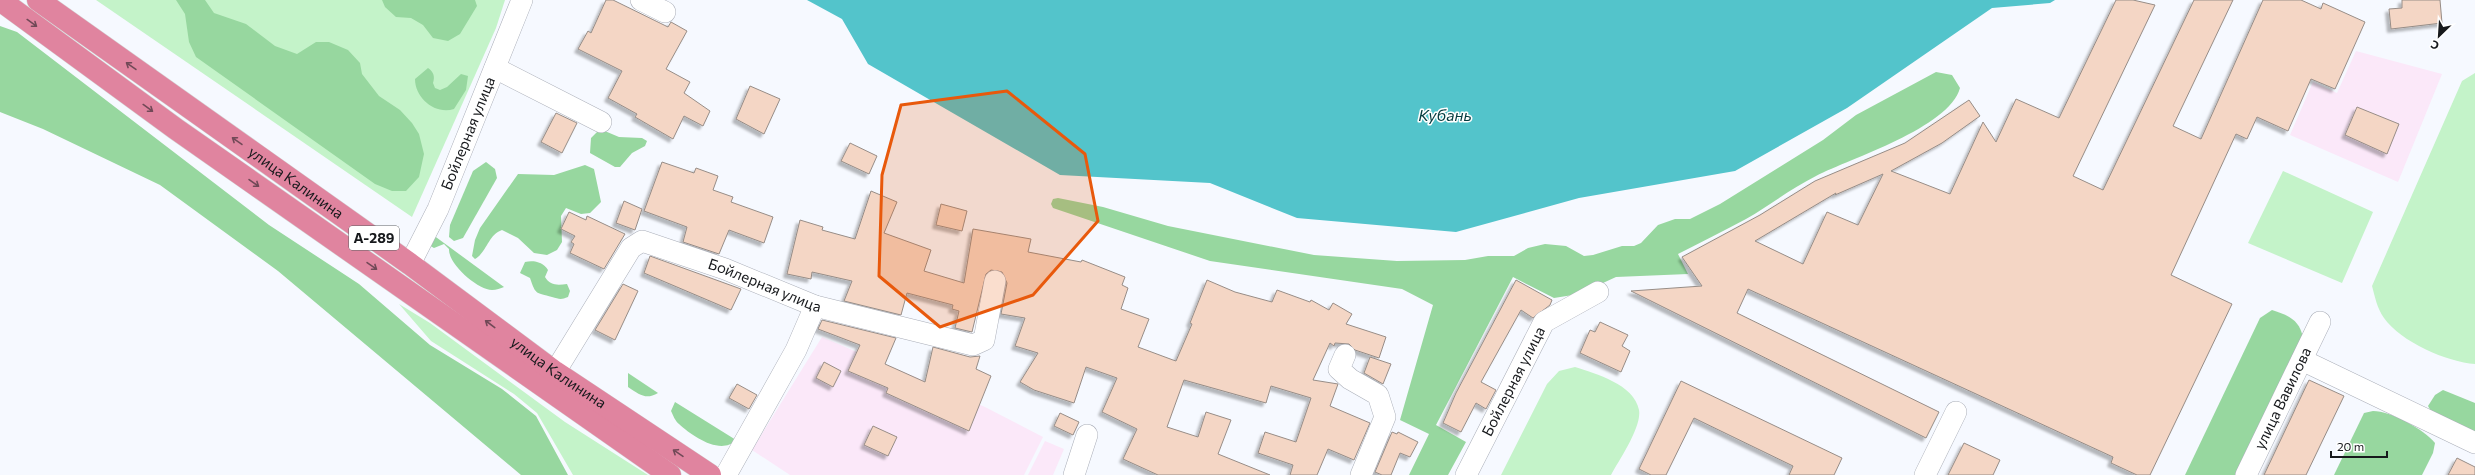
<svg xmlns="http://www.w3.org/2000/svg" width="2475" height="475" font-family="Commissioner,sans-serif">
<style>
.industrial{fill:#fbe8f9}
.green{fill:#c4f3c9}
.forest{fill:#97d79f}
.water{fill:#53c4cb}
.building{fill:#f4d6c5;stroke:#978d87;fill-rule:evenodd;filter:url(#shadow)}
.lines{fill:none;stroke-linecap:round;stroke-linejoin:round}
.minor-casing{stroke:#abafb9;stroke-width:22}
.trunk-casing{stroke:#d5d6d6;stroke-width:23}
.minor{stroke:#fff;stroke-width:21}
.trunk{stroke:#e0849f;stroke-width:22}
.oneway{stroke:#714957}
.marked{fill:#e8590c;fill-opacity:0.2;stroke:#e8590c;stroke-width:3;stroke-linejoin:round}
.labels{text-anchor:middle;stroke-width:3;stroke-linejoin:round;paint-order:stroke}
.shield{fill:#fff;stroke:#5d5e60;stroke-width:1}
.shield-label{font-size:14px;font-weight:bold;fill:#17191c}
.street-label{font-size:15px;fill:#17191c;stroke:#fff}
.water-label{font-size:16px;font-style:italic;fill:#043b3f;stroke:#fff}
</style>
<defs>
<filter id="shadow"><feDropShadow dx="-3.5" dy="3.5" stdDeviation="1" flood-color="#0004"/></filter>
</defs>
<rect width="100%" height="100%" fill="#f6f9ff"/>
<!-- industrial -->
<g class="industrial">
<path d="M2356,51L2442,74L2398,182L2290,135L2313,82L2337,93Z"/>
<path d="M822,337L985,407L1043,437L1024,475H790L752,450Z"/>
<path d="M1045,441L1064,449L1053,475H1028Z"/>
</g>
<!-- green -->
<g class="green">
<path d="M96,0H505L496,28L412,217Z"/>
<path d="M2475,73V364C2447,362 2401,342 2384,318C2377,308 2375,297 2372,286L2462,81Z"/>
<path d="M2283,171L2373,212L2342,283L2248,243Z"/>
<path d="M399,304L430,323L565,422L648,475H573L537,413L514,394L431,341Z"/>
<path d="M1575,367C1596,374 1634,384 1639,410C1642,427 1619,460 1611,475H1501L1547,384L1559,371Z"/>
</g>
<!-- forest -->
<g class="forest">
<path d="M176,0H205L214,13L246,24L275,46L297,54L316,42H329L348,50L360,63L362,74L379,96L400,110L412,123L419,134L424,154L419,177L406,191H392L375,184L196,57L189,42L185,14Z"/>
<path d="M382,0H475L477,6L460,34L448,41L433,38L423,25L411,18L396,17L385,7Z"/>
<path d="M0,26L17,32L269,225L359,284L430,345L502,389L536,416L568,475H521L278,271L160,185L43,129L0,112Z"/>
<path d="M428,68C434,72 435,77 433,83L435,88L440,90L447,87L461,74L468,76L466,90L454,109C435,115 415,98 415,79Z"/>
<path d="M1936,72L1952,75L1960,88C1949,128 1851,158 1816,176C1792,188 1770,205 1746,219C1724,231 1701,242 1678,254L1688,274L1616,277L1579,294L1554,298L1513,277L1436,425L1466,442L1448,475H1409L1429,434L1400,420L1433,305L1402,289L1210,261L1053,208L1051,204L1053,199L1058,198L1103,207L1168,226L1314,255L1397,261L1465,260L1488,256H1514L1528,248L1545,244L1566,246L1584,256L1593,255L1622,246H1634L1641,243L1658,225L1675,219H1690L1720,204L1823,140L1856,115Z"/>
<path d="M600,129L619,137L642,138L647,141L645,146L632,153L620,167H615L590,153L591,138Z"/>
<path d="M486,162L495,169L497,178L463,238L454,241L449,237L450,225L473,171Z"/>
<path d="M585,165L594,169L601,202L590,213L581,214L566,208L561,216L562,242L557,250L547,255L534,253L518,238L502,230C488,235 487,252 475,259L472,256L475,240L480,228L518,174L554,175Z"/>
<path d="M429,232L504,287C501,288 496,290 492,290C478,290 448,264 449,249L444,244L434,248L425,243Z"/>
<path d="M525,262C534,260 543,262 548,270L545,277C550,286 558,285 567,284L570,291L568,297C561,300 559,299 552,297C536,292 536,296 530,278L520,273Z"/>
<path d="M2272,310C2288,315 2300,320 2303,338L2238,475H2185L2260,318Z"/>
<path d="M628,373L658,393C646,400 640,395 628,387Z"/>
<path d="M2443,390L2475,403V435L2433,415L2428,406L2435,395Z"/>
<path d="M675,402L736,440C721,456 692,436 679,424C675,421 673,415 671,411Z"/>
<path d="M2373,411C2391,411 2423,429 2435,443L2433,453L2422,475H2334L2364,413Z"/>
</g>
<!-- water -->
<path class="water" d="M807,0H2055L2050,3L1992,8L1847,108L1735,171L1579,198L1456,232L1297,218L1210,183L1060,175L868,64L842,19Z"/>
<!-- building -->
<g class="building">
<path d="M606,0H613L668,27L671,22L687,31L666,69L690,82L684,93L710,111L703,126L684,116L673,139L635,117L637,114L608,98L622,71L578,49L588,31L591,33Z"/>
<path d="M2116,0H2133L2155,5L2073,176L2103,190L2194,0H2233L2173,126L2201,139L2263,0H2301L2321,9L2323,3L2365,22L2335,89L2311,79L2288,131L2257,117L2247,139L2236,134L2171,275L2232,304L2150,475H2137L2111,463L2113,457L1748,289L1737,313L1939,412L1926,438L1631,291L1702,286L1682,257L1760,215L1815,181L1905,143L1969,100L1980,116L1942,143L1891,171L1950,194L1983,122L1996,142L2016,99L2059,118ZM1883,174L1858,225L1827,212L1803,264L1755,241L1836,193L1835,195Z"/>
<path d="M2402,0H2440L2442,23L2391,29L2389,9L2402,8Z"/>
<path d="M750,86L780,99L764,134L736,119Z"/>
<path d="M2357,107L2399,124L2387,154L2345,135Z"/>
<path d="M556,113L577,123L562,153L541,142Z"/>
<path d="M850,143L877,156L869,174L841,161Z"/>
<path d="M662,162L694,173L696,168L718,176L713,190L733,197L731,202L773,217L764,243L729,230L719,254L683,242L687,227L644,211Z"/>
<path d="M871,191L897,202L884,233L931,250L924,271L964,283L973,229L1031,239L1028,252L1081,262L1082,260L1125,277L1122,285L1128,288L1121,309L1149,319L1138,347L1173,360L1176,361L1192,324L1190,323L1207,280L1235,292L1272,302L1277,290L1310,302L1311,300L1329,310L1333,303L1352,314L1346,324L1386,337L1379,358L1355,350L1349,344L1335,343L1334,346L1330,343L1313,380L1338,384L1330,406L1370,423L1354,460L1328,449L1317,475H1290L1293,465L1258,453L1265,432L1296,442L1311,398L1271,386L1266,403L1184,380L1167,427L1198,437L1206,412L1231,420L1218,454L1270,475H1158L1123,459L1137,429L1102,412L1117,378L1086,367L1074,403L1034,390L1020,382L1038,353L1015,346L1025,318L1001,314L1007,283L1002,272L991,270L986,274L972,332L955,328L959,311L952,309L953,305L907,293L901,315L844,301L852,281L812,272L811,279L787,274L800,220L823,227L822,230L855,239Z"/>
<path d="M624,201L642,209L635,230L616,223Z"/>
<path d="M941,204L967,211L962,231L936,225Z"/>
<path d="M569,212L586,220L587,216L625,234L604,269L570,253L574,244L571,242L575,236L561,229Z"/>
<path d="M650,256L741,289L731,310L644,273Z"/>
<path d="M1516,280L1552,300L1550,305L1533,318L1521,310L1481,382L1496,390L1486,409L1476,403L1461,432L1443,423L1456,393Z"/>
<path d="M623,284L638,291L615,340L595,330Z"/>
<path d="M822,320L896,338L885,364L925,382L933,347L970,357L980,356L976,369L991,376L969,431L886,393L888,388L848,371L860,345L818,329Z"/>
<path d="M1600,322L1628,335L1622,346L1630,351L1621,372L1580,353L1590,330L1595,332Z"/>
<path d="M1370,357L1391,364L1383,384L1364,373Z"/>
<path d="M824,362L841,371L833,387L816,378Z"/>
<path d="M2309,380L2344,396L2306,475H2264Z"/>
<path d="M1681,381L1842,458L1834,475H1789L1793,466L1694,418L1666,475H1651L1639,469Z"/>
<path d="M737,384L757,395L749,409L729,398Z"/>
<path d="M1060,413L1079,422L1073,435L1054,426Z"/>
<path d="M873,426L897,437L888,456L864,445Z"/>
<path d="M1392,432L1397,434L1398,432L1418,442L1410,457L1400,453L1391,475H1382L1375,472Z"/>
<path d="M1964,443L2000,460L1993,475H1948Z"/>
<path d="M2457,458L2475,467V475H2448Z"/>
</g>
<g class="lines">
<defs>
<g id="minor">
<path d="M641,0L665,12"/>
<path d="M495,68L601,122"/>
<path id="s1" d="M410,264L438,209L522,0"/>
<path d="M1345,355L1339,369L1350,379L1378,395L1385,417L1361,475"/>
<path d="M2302,360L2475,443"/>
<path id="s2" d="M555,372L631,248L642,241L725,269L815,306L973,345L984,340L995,281"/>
<path d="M726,475L796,350L815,306"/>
<path d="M1074,475L1087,435"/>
<path id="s3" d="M1466,475L1544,322L1598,292"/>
<path d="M1925,475L1956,412"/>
<path id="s4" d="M2246,475L2320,322"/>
</g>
<g id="trunk">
<path d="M0,0L176,129L670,475"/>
<path id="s5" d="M38,0L410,264L555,372L710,475"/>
</g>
</defs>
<!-- minor casing -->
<use href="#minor" class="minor-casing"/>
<!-- trunk casing -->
<use href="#trunk" class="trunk-casing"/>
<!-- minor -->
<use href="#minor" class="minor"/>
<!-- trunk -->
<use href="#trunk" class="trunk"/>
</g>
<!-- one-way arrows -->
<defs><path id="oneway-shaft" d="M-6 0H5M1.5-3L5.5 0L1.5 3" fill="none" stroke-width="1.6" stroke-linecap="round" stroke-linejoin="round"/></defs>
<g class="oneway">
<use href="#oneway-shaft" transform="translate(32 23) rotate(36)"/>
<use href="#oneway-shaft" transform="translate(131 66) rotate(-145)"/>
<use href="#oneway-shaft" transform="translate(148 108) rotate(36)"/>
<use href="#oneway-shaft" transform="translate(237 141) rotate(-145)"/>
<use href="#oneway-shaft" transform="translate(254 183) rotate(35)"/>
<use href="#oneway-shaft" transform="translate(372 266) rotate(35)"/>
<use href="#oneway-shaft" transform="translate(490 324) rotate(-143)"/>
<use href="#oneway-shaft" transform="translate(678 453) rotate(-146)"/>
</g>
<!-- marked area -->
<path class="marked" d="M1007,91L1085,154L1098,221L1033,295L940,327L879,276L882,175L901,105Z"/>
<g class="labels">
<!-- shield labels -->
<rect class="shield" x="349" y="226" width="50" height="24" rx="3"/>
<g class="shield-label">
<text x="374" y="243">А-289</text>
</g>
<!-- street labels -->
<g class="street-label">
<text dy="5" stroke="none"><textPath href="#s1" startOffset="143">Бойлерная улица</textPath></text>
<text dy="5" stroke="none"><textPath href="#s5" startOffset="316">улица Калинина</textPath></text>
<text dy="5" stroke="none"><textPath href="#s2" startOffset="289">Бойлерная улица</textPath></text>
<text dy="5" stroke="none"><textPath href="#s5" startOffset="640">улица Калинина</textPath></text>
<text dy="5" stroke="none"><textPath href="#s3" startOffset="105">Бойлерная улица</textPath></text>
<text dy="5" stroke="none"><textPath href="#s4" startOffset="85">улица Вавилова</textPath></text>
</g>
<!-- water labels -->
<g class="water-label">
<text x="1445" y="121">Кубань</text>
</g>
</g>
<!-- north arrow -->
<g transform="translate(2439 36) rotate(205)" stroke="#ffffff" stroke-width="3" paint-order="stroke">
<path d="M0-3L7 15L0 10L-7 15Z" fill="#17191c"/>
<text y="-6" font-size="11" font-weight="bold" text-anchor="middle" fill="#17191c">С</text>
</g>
<!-- scale -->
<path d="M2331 451v6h56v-6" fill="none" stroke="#17191c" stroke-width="2"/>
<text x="2337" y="451" font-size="12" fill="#17191c" stroke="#ffffff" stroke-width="3" paint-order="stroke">20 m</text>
</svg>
